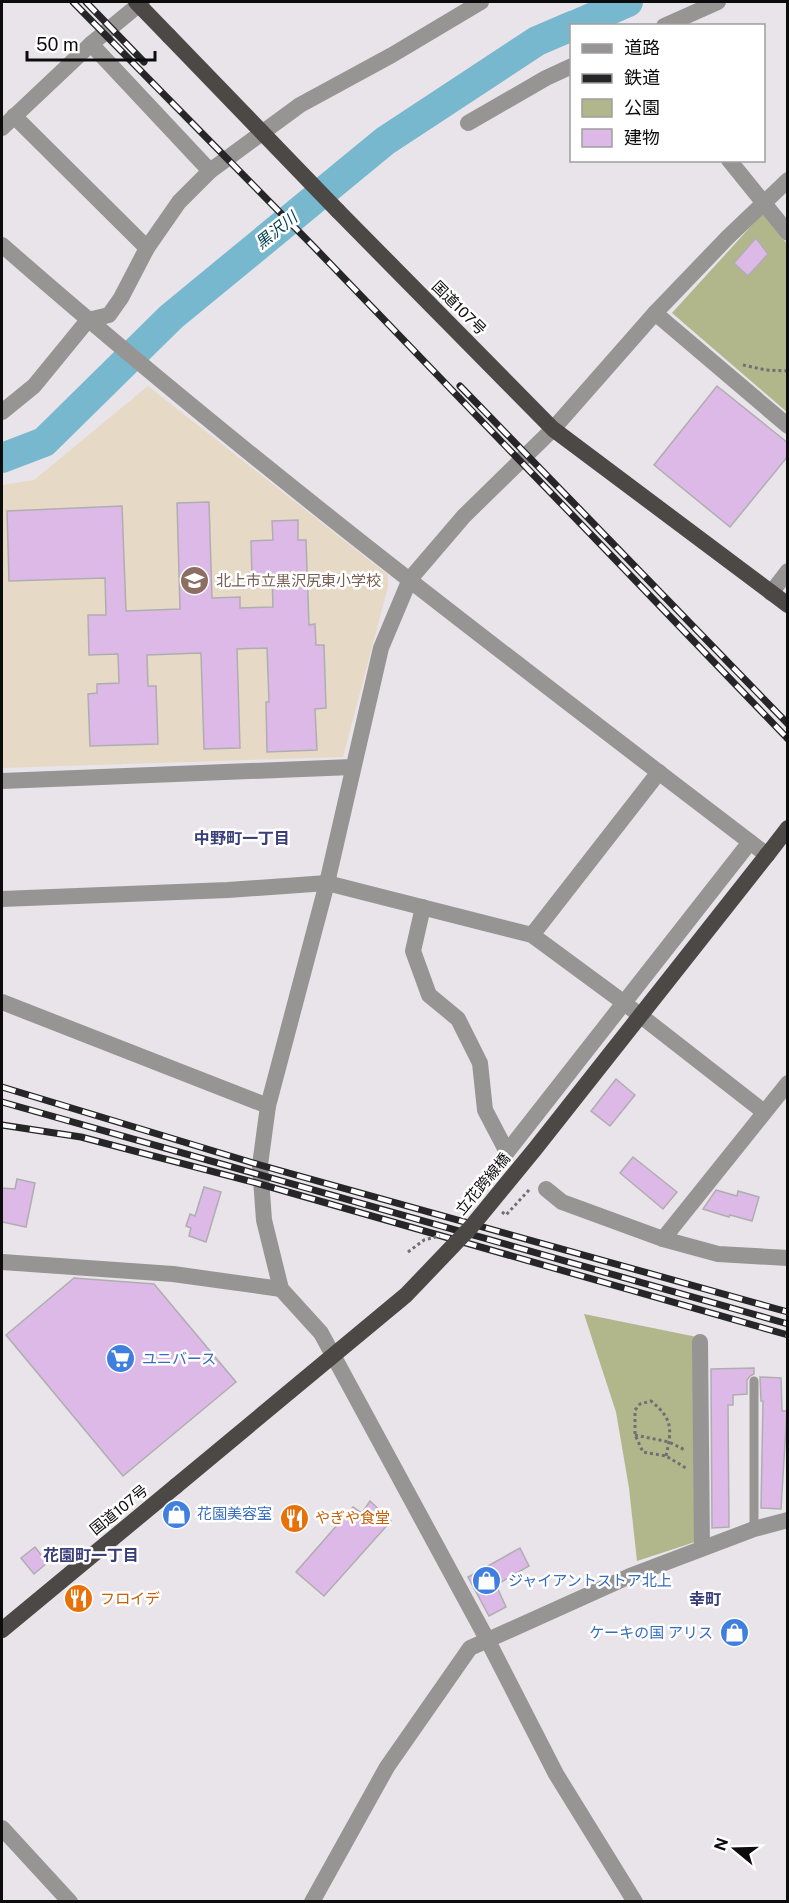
<svg xmlns="http://www.w3.org/2000/svg" width="789" height="1903" font-family="'Public Sans','Noto Sans JP',sans-serif">
<style>
.education{fill:#e6dac6}
.green{fill:#b1b78b}
.lines{fill:none;stroke-linecap:round;stroke-linejoin:round}
.river{stroke:#78b8ce;stroke-width:30}
.building{fill:#dcb9e6;stroke:#b0adb1;stroke-width:1.5}
.path{stroke:#716f72;stroke-width:3;stroke-dasharray:3 3;stroke-linecap:butt}
.service{stroke:#979494;stroke-width:9}
.minor{stroke:#979494;stroke-width:16}
.tertiary{stroke:#979494;stroke-width:16}
.trunk{stroke:#4c4846;stroke-width:16}
.rail-casing{stroke:#262527;stroke-width:7}
.rail{stroke:#fff;stroke-width:4.5;stroke-dasharray:14;stroke-linecap:butt}
.path-bridge{stroke:#716f72;stroke-width:3;stroke-dasharray:3 3;stroke-linecap:butt}
.trunk-bridge{stroke:#4c4846;stroke-width:16}
.labels{text-anchor:middle;stroke-width:5;stroke-linejoin:round;paint-order:stroke}
.street-label{font-size:15px;fill:#0d0c0d;stroke:#fff}
.education-label{font-size:15px;fill:#785e54;stroke:#fff;text-anchor:start}
.shop-label{font-size:15px;fill:#366cbe;stroke:#fff;text-anchor:start}
.food-label{font-size:15px;fill:#c56008;stroke:#fff;text-anchor:start}
.water-label{font-size:16px;font-style:italic;fill:#023e4e;stroke:#fff}
.neighbourhood-label{font-size:16px;font-weight:bold;fill:#393d79;stroke:#fff}
</style>
<rect width="100%" height="100%" fill="#e8e4e9"/>
<!-- education -->
<path class="education" d="M148,386L388,575V587L343,757L2,768V485L34,480Z"/>
<!-- green -->
<g class="green">
<path d="M763,213L787,244V412L672,313Z"/>
<path d="M584,1314L697,1337L695,1542L637,1561L629,1488L616,1412Z"/>
</g>
<g class="lines">
<!-- river -->
<g class="river">
<path d="M573,26L628,2"/>
<path d="M2,458L44,442L171,317L385,141L537,41L572,26"/>
</g>
</g>
<!-- building -->
<g class="building">
<path d="M756,238L768,254L748,276L734,263Z"/>
<path d="M717,386L788,443V456L730,527L654,465Z"/>
<path d="M209,502L212,598L240,597V608L273,607L272,577H252L251,541L273,540L272,521L298,520V540H306L309,625L315,624L316,645H324L326,708L315,709L317,750L267,752L266,702H269L267,648L237,649L240,748L204,749L201,653L147,655L148,686H156L158,744L90,746L88,694L97,693V684L119,683L118,654L89,655L88,615H106L105,578L9,581L7,511L122,506L126,611L180,609L177,503Z"/>
<path d="M616,1079L635,1095L610,1126L591,1111Z"/>
<path d="M633,1157L677,1192L663,1209L620,1173Z"/>
<path d="M17,1179L35,1183L26,1227L2,1222V1188L15,1189Z"/>
<path d="M204,1187L221,1192L206,1242L189,1236L191,1228L186,1226L190,1214L195,1216Z"/>
<path d="M716,1190L737,1196L738,1191L759,1197L752,1221L730,1215L729,1217L703,1209Z"/>
<path d="M74,1278L154,1284L236,1382L123,1476L6,1335Z"/>
<path d="M754,1368V1374L750,1376L747,1380V1394L733,1395V1405H728L729,1527L712,1528L711,1369Z"/>
<path d="M760,1377L781,1378L782,1411H787L781,1509L761,1508L763,1401H761Z"/>
<path d="M370,1501L391,1521L324,1596L296,1572L353,1507L362,1513Z"/>
<path d="M35,1547L47,1563L34,1574L21,1558Z"/>
<path d="M520,1548L529,1566L496,1585L506,1607L489,1616L468,1577Z"/>
</g>
<g class="lines">
<!-- path -->
<g class="path">
<path d="M743,365L766,370L788,371"/>
<path d="M502,1212L506,1215L529,1190"/>
<path d="M635,1435L669,1442L685,1450"/>
<path d="M666,1456C672,1429 673,1419 651,1401L640,1404L635,1410V1435L643,1452L666,1456L686,1468"/>
</g>
<!-- service -->
<path class="service" d="M754,1529V1381"/>
<!-- minor -->
<g class="minor">
<path d="M664,26L718,2"/>
<path d="M91,44L210,171"/>
<path d="M14,116L147,248"/>
<path d="M468,123L546,78L572,66"/>
<path d="M2,128L91,44L142,2"/>
<path d="M729,160L788,233"/>
<path d="M2,245C247,460 508,657 767,855"/>
<path d="M655,313L788,426"/>
<path d="M2,412L34,386L88,320L109,315L121,298L147,248L179,202L210,171L300,105L392,55L481,2"/>
<path d="M771,593L788,571"/>
<path d="M2,781L352,767"/>
<path d="M2,899L228,890L327,883L532,935L623,1002L764,1112"/>
<path d="M423,907L413,951L429,995L458,1019L480,1063L485,1110L507,1152L750,842"/>
<path d="M532,935L659,772"/>
<path d="M2,1002L268,1106"/>
<path d="M788,1083L663,1239L718,1254L788,1258"/>
<path d="M546,1189L562,1202L663,1239"/>
<path d="M2,1262L173,1274L281,1289"/>
<path d="M700,1342L702,1547"/>
<path d="M312,1902L387,1767L470,1648L630,1576L754,1529L788,1520"/>
<path d="M635,1902L556,1774L488,1641L321,1333L281,1289L264,1220L260,1165L268,1106L327,883L381,648L410,579L464,516L553,429L655,313L728,237L788,180"/>
</g>
<!-- tertiary -->
<path class="tertiary" d="M2,1828L70,1902"/>
<!-- trunk -->
<g class="trunk">
<path d="M136,2L169,36"/>
<path d="M338,211L553,429L788,605"/>
<path d="M767,855L788,828"/>
<path d="M2,1630L176,1486"/>
</g>
<defs>
<g id="rail">
<path d="M73,2L315,248L788,739"/>
<path d="M86,2L144,62"/>
<path d="M460,386L788,724"/>
<path d="M2,1087L260,1165L788,1312"/>
<path d="M2,1102L788,1324"/>
<path d="M2,1125L81,1137L260,1184L788,1335"/>
</g>
</defs>
<!-- rail casing -->
<use href="#rail" class="rail-casing"/>
<!-- rail -->
<use href="#rail" class="rail"/>
<!-- path-bridge -->
<path class="path-bridge" d="M408,1252L424,1240L440,1236"/>
<!-- trunk-bridge -->
<g class="trunk-bridge">
<path d="M169,36L338,211"/>
<path d="M176,1486L406,1295L471,1227L535,1149L767,855"/>
</g>
</g>
<!-- icons -->
<defs>
<symbol id="school-disc" viewBox="-11 -11 22 22"><circle r="9.5" fill="#8d6e63" stroke="#fff"/><path d="M0-5L7-2L0 1L-7-2ZM-4 1L0 2.5L4 1V4Q0 6-4 4Z" fill="#fff"/></symbol>
<symbol id="supermarket-disc" viewBox="-11 -11 22 22"><circle r="9.5" fill="#3f7fe0" stroke="#fff"/><path d="M-6-5.5h2.5l.6 2H6L4.5 2H-2.5L-4.4-4H-6ZM-1.5 3.2a1.3 1.3 0 1 0 .1 0ZM3 3.2a1.3 1.3 0 1 0 .1 0Z" fill="#fff"/></symbol>
<symbol id="shop-disc" viewBox="-11 -11 22 22"><circle r="9.5" fill="#3f7fe0" stroke="#fff"/><path d="M-5-2.5h2.3a2.7 3.5 0 0 1 5.4 0H5L5.5 6h-11ZM-1.5-2.5h3a1.5 2.3 0 0 0-3 0Z" fill="#fff"/></symbol>
<symbol id="restaurant-disc" viewBox="-11 -11 22 22"><circle r="9.5" fill="#e8710a" stroke="#fff"/><path d="M-5-6h1v4h1v-4h1v4h1v-4h1v5L-1.5 .5V6h-2V.5L-5-1ZM5-6V6H3V1.5H1.5Q1.5-4 5-6Z" fill="#fff"/></symbol>
</defs>
<g fill-rule="evenodd">
<use href="#school-disc" x="178" y="564" width="33" height="33"/>
<use href="#supermarket-disc" x="104" y="1342" width="33" height="33"/>
<use href="#shop-disc" x="160" y="1498" width="33" height="33"/>
<use href="#restaurant-disc" x="278" y="1502" width="33" height="33"/>
<use href="#shop-disc" x="470" y="1564" width="33" height="33"/>
<use href="#restaurant-disc" x="62" y="1582" width="33" height="33"/>
<use href="#shop-disc" x="718" y="1616" width="33" height="33"/>
</g>
<g class="labels">
<!-- street labels -->
<g class="street-label">
<text transform="translate(459 308) rotate(45)" y="5">国道107号</text>
<text transform="translate(483 1184) rotate(-50)" y="5">立花跨線橋</text>
<text transform="translate(119 1510) rotate(-39)" y="5">国道107号</text>
</g>
<!-- education labels -->
<g class="education-label">
<text x="216" y="586">北上市立黒沢尻東小学校</text>
</g>
<!-- shop labels -->
<g class="shop-label">
<text x="142" y="1364">ユニバース</text>
<text x="197" y="1519">花園美容室</text>
<text x="508" y="1586">ジャイアントストア北上</text>
<text x="713" y="1638" text-anchor="end">ケーキの国 アリス</text>
</g>
<!-- food labels -->
<g class="food-label">
<text x="315" y="1523">やぎや食堂</text>
<text x="100" y="1604">フロイデ</text>
</g>
<!-- water labels -->
<g class="water-label">
<text transform="translate(276 230) rotate(-39)" y="6">黒沢川</text>
</g>
<!-- neighbourhood labels -->
<g class="neighbourhood-label">
<text x="242" y="844">中野町一丁目</text>
<text x="91" y="1561">花園町一丁目</text>
<text x="705" y="1605">幸町</text>
</g>
</g>
<!-- border -->
<rect width="789" height="1903" fill="none" stroke="#0d0c0d" stroke-width="6"/>
<!-- legend -->
<rect x="570" y="24" width="195" height="138" fill="#ffffff" stroke="#9e9e9e" stroke-width="1.5"/>
<rect x="582" y="44" width="30" height="9" fill="#979494" stroke="#9e9e9e" stroke-width="1.5"/>
<text x="624" y="54" font-size="18" fill="#0d0c0d">道路</text>
<rect x="582" y="74" width="30" height="9" fill="#262527" stroke="#9e9e9e" stroke-width="1.5"/>
<text x="624" y="84" font-size="18" fill="#0d0c0d">鉄道</text>
<rect x="582" y="99" width="30" height="18" fill="#b1b78b" stroke="#9e9e9e" stroke-width="1.5"/>
<text x="624" y="114" font-size="18" fill="#0d0c0d">公園</text>
<rect x="582" y="129" width="30" height="18" fill="#dcb9e6" stroke="#9e9e9e" stroke-width="1.5"/>
<text x="624" y="144" font-size="18" fill="#0d0c0d">建物</text>
<!-- north arrow -->
<g transform="translate(735 1849) rotate(289)" stroke="#ffffff" stroke-width="4.5" paint-order="stroke">
<path d="M0-4.5L10 22L0 15L-10 22Z" fill="#0d0c0d"/>
<text y="-9" font-size="16" font-weight="bold" text-anchor="middle" fill="#0d0c0d">N</text>
</g>
<!-- scale -->
<path d="M27 51v9h128v-9" fill="none" stroke="#0d0c0d" stroke-width="3"/>
<text x="36" y="51" font-size="18" fill="#0d0c0d" stroke="#ffffff" stroke-width="4.5" paint-order="stroke">50 m</text>
</svg>
